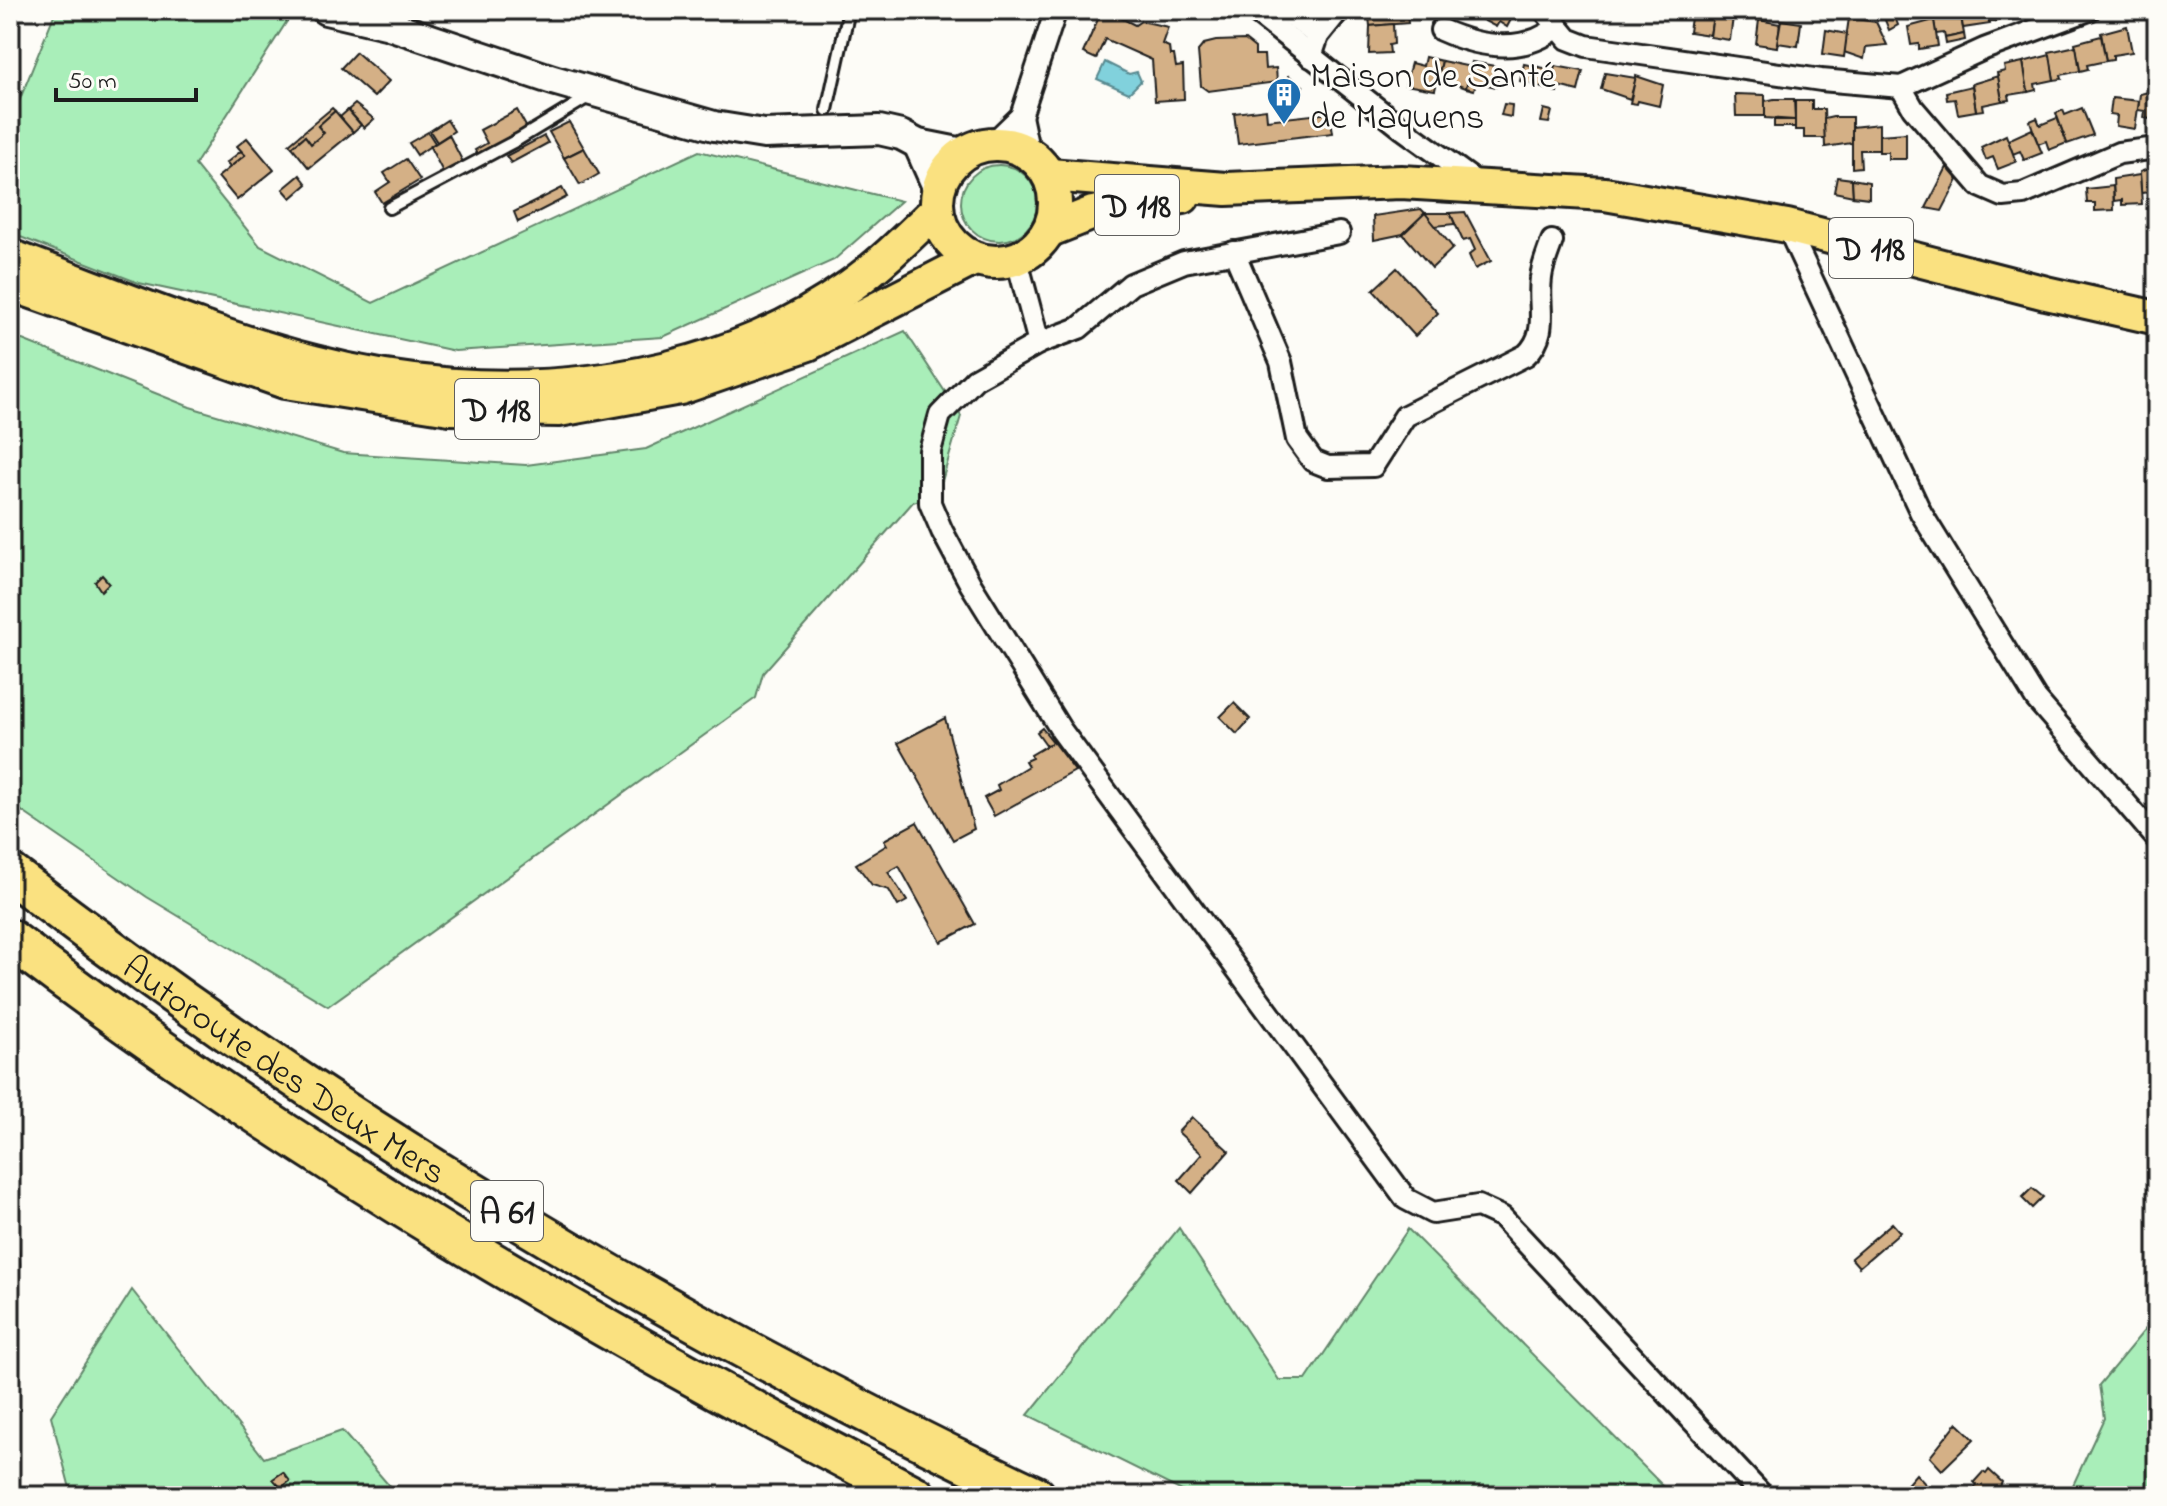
<svg xmlns="http://www.w3.org/2000/svg" width="2167" height="1506" font-family="'Indie Flower',sans-serif">
<style>
.green{fill:#a9eeb9;stroke:#62856a;stroke-width:2}
.water{fill:#81d1dc;stroke:#59898f;stroke-width:2}
.building{fill:#d4b086;stroke:#1c1c1c;stroke-width:2}
.lines{fill:none;stroke-linecap:round;stroke-linejoin:round}
.service-casing{stroke:#1c1c1c;stroke-width:16}
.minor-casing{stroke:#1c1c1c;stroke-width:26}
.secondary-casing{stroke:#1c1c1c;stroke-width:34}
.primary-casing{stroke:#1c1c1c;stroke-width:38}
.motorway-casing{stroke:#1c1c1c;stroke-width:44}
.service{stroke:#fdfcf7;stroke-width:10}
.minor{stroke:#fdfcf7;stroke-width:20}
.secondary{stroke:#fdfcf7;stroke-width:28}
.primary{stroke:#fae180;stroke-width:32}
.motorway{stroke:#fae180;stroke-width:38}
.labels{text-anchor:middle;stroke-width:6;stroke-linejoin:round;paint-order:stroke}
.shield{fill:#fdfcf7;stroke:#605f5e;stroke-width:2}
.shield-label{font-size:34px;font-weight:bold;fill:#1c1c1c}
.poi-label{font-size:36px;fill:#1c1c1c;stroke:#fdfcf7;text-anchor:start}
.street-label{font-size:36px;fill:#1c1c1c;stroke:#fdfcf7}
</style>
<rect width="100%" height="100%" fill="#fdfcf7"/>
<filter id="ink" filterUnits="userSpaceOnUse"><feTurbulence type="fractalNoise" baseFrequency=".0125" numOctaves="2"/><feDisplacementMap in="SourceGraphic" scale="16" xChannelSelector="R" yChannelSelector="G"/><feConvolveMatrix kernelMatrix="1 2 1 2 8 2 1 2 1" color-interpolation-filters="sRGB"/></filter>
<g filter="url(#ink)">
<!-- green -->
<g class="green">
<path d="M56,10H262L289,18L195,165L260,246L373,303L699,151L901,201L834,260L663,337L455,351L139,283L10,233V124Z"/>
<circle cx="999" cy="203" r="38"/>
<path d="M905,331L961,416L938,495L913,502L763,673L756,698L328,1006L147,897L10,803V335L190,407L343,453L526,465L646,449Z"/>
<path d="M1179,1228L1279,1380H1306L1408,1229L1673,1496H1192L1028,1415Z"/>
<path d="M132,1290L264,1458L342,1431L398,1496H72L51,1416Z"/>
<path d="M2157,1315V1496H2068L2104,1418L2099,1385Z"/>
</g>
<!-- water -->
<path class="water" d="M1105,62L1129,74L1137,72L1141,81L1129,93L1097,79Z"/>
<!-- building -->
<g class="building">
<path d="M1102,10H1117L1115,15L1135,25L1141,21L1168,27L1162,44L1169,47L1170,55H1174L1176,67L1183,66L1184,99L1155,101L1152,60L1105,39L1096,59L1083,53Z"/>
<path d="M1389,10H1413L1414,14H1407L1408,23L1370,26L1369,17L1389,16Z"/>
<path d="M1484,10H1516L1507,27L1499,22L1496,27L1479,18Z"/>
<path d="M1692,10L1714,12L1710,35L1689,32Z"/>
<path d="M1960,10L1964,34L1945,38L1944,33L1936,34L1933,16Z"/>
<path d="M1960,10H1987L1990,24L1963,28Z"/>
<path d="M1987,10H2015V12L1996,16L1997,21L1989,22Z"/>
<path d="M1713,14L1733,17L1730,40L1710,37Z"/>
<path d="M1894,15L1898,25L1889,30L1885,20Z"/>
<path d="M1849,18L1876,22L1887,45L1866,47L1864,59L1844,52Z"/>
<path d="M1759,20L1780,24L1777,47L1756,44Z"/>
<path d="M1781,20L1801,23L1798,46L1777,43Z"/>
<path d="M1934,20L1938,46L1919,49V44L1911,45L1908,27Z"/>
<path d="M2157,22V52L2155,53L2149,23Z"/>
<path d="M1393,24L1394,44L1389,45L1390,53L1369,54L1370,26Z"/>
<path d="M2127,26L2132,52L2113,55V60L2106,61L2101,33Z"/>
<path d="M1826,30L1847,34L1844,57L1823,54Z"/>
<path d="M1964,34L1965,40L1946,44L1945,38Z"/>
<path d="M2101,36L2106,61L2087,65L2088,69L2080,71L2075,43Z"/>
<path d="M1245,40L1255,48V55H1264L1265,69L1276,68L1277,82L1208,91L1201,86L1198,51L1204,44L1216,41Z"/>
<path d="M2076,46L2080,71L2061,75L2062,79L2054,80L2049,52Z"/>
<path d="M356,52L389,81L374,97L341,68Z"/>
<path d="M2050,55L2054,80L2035,84L2036,90L2028,92L2023,62Z"/>
<path d="M1425,57L1442,61L1435,90L1405,85L1411,63L1423,66Z"/>
<path d="M1442,61L1471,67L1466,88L1438,78Z"/>
<path d="M1472,62L1501,67L1496,87L1476,82L1474,90L1466,88Z"/>
<path d="M2023,62L2028,92L2009,95L2010,100L2002,101L1997,73L2005,71L2004,66Z"/>
<path d="M1524,64L1554,70L1549,90L1520,81Z"/>
<path d="M1555,66L1583,71L1578,91L1558,86L1557,92L1549,90Z"/>
<path d="M1605,73L1636,78L1630,99L1601,89Z"/>
<path d="M1289,76L1303,86L1294,98L1280,88Z"/>
<path d="M1636,76L1663,85L1659,106L1638,101L1637,104L1630,103Z"/>
<path d="M1998,76L2002,101L1983,105L1984,110L1976,111L1972,84Z"/>
<path d="M1972,86L1976,111L1958,114L1955,99L1947,100L1946,92Z"/>
<path d="M10,90L21,92L15,107L10,106Z"/>
<path d="M2148,92L2157,94V120L2144,118L2145,111L2138,110L2140,94Z"/>
<path d="M1735,94L1765,95V116H1736Z"/>
<path d="M2112,98L2139,101L2135,129L2116,126L2117,116L2110,115Z"/>
<path d="M1774,99H1794L1795,120L1765,118V101Z"/>
<path d="M1795,101H1812V109H1824L1825,138H1804V130H1795Z"/>
<path d="M355,104L374,119L364,128L348,110Z"/>
<path d="M1504,104L1512,105L1511,117L1501,115Z"/>
<path d="M332,108L335,111L318,126L324,133L311,144L305,136L292,147L289,144Z"/>
<path d="M2082,108L2093,135L2067,144L2056,113L2063,110L2065,115Z"/>
<path d="M1266,109L1267,120L1330,113L1333,133L1238,144L1234,113Z"/>
<path d="M1544,109L1552,111L1549,123L1541,122Z"/>
<path d="M348,110L361,125L353,132L340,117Z"/>
<path d="M517,110L528,130L479,156L475,150L487,143L480,130Z"/>
<path d="M335,111L353,132L309,168L292,147L305,136L311,144L324,133L318,126Z"/>
<path d="M1430,111L1448,115L1435,124L1428,118Z"/>
<path d="M1833,117H1852V143L1825,147L1824,119Z"/>
<path d="M2037,118L2040,125L2057,118L2067,143L2049,150L2046,141L2038,144L2030,121Z"/>
<path d="M447,120L454,131L437,142L430,131Z"/>
<rect x="1774" y="120" width="21" height="7"/>
<path d="M569,122L584,148L564,158L549,132Z"/>
<path d="M1879,124V150H1860L1861,167L1852,168V127Z"/>
<path d="M2032,129L2042,153L2024,160L2020,151L2013,154L2008,140Z"/>
<path d="M428,132L435,143L417,155L409,143Z"/>
<path d="M1906,133V159H1888V152H1879V135Z"/>
<path d="M449,135L464,164L444,174L430,147Z"/>
<path d="M2006,135L2016,162L1998,169L1993,157L1986,160L1981,147Z"/>
<path d="M544,136L548,143L511,163L506,156Z"/>
<path d="M247,138L274,170L237,200L218,177L245,155L237,146Z"/>
<path d="M584,148L599,174L580,185L564,158Z"/>
<path d="M241,151L245,155L230,167L226,163Z"/>
<path d="M406,159L420,180L382,203L375,192L390,182L384,173Z"/>
<path d="M1947,167L1958,180L1942,211L1926,208Z"/>
<path d="M2148,169H2157V198H2149V192L2141,193L2140,172Z"/>
<path d="M300,175L307,184L291,198L283,189Z"/>
<path d="M2140,175L2142,204L2122,205V200L2114,201L2113,179Z"/>
<path d="M1837,177L1852,179L1853,196L1834,192Z"/>
<path d="M1852,179L1869,182V198L1853,196Z"/>
<path d="M2113,186L2114,210L2095,211V203H2087L2086,189Z"/>
<path d="M562,188L567,197L518,222L514,212Z"/>
<path d="M1421,209L1425,213L1403,234L1374,240L1373,216Z"/>
<path d="M1465,212L1491,261L1475,269L1469,255L1475,250L1470,239L1463,241L1450,213Z"/>
<path d="M1425,213H1450L1455,224L1435,226Z"/>
<path d="M1425,213L1453,248L1432,268L1403,234Z"/>
<path d="M1397,268L1438,313L1415,336L1373,290Z"/>
<path d="M102,575L109,583L101,591L95,582Z"/>
<path d="M1234,703L1250,719L1237,734L1220,717Z"/>
<path d="M945,718L974,829L953,840L898,743Z"/>
<path d="M1042,728L1053,742L1047,746L1037,732Z"/>
<path d="M1053,742L1075,771L994,816L984,798L999,790L997,785L1028,766L1025,761L1032,758L1031,755Z"/>
<path d="M917,822L975,924L941,942L899,866L888,872L907,901L898,906L889,890L872,885L856,864L887,845L884,840Z"/>
<path d="M1192,1117L1229,1151L1192,1193L1179,1180L1202,1154L1178,1132Z"/>
<path d="M2032,1188L2043,1197L2032,1208L2022,1198Z"/>
<path d="M1892,1223L1900,1232L1859,1267L1851,1258Z"/>
<path d="M1957,1423L1974,1439L1942,1470L1930,1457Z"/>
<path d="M1989,1470L2002,1482L1996,1496H1968L1977,1485L1974,1482L1983,1472L1986,1474Z"/>
<path d="M283,1472L290,1481L281,1488L273,1479Z"/>
<path d="M1916,1474L1928,1487L1921,1496H1897Z"/>
</g>
<g class="lines">
<defs>
<g id="service">
<path d="M827,110L849,10"/>
<path d="M389,208L519,139L590,96"/>
<path d="M10,1238L13,1265"/>
</g>
<g id="minor">
<path d="M1253,10L1403,129L1479,184"/>
<path d="M1284,10L1318,36"/>
<path d="M1544,10L1568,39L1586,46L1821,80L1901,87L1984,49L2089,10"/>
<path d="M1441,30C1479,47 1521,55 1556,28"/>
<path d="M1311,57L1318,36L1339,10"/>
<path d="M1901,87L1913,108L1980,186L2003,196L2023,194L2119,153L2157,148"/>
<path d="M1021,116L1029,154"/>
<path d="M992,144L1021,116L1056,10"/>
<path d="M1787,226L1921,513L2036,699L2157,839"/>
<path d="M1234,252L1281,362L1297,439L1313,461L1328,467L1373,466L1405,416L1526,355C1550,333 1537,306 1541,278C1542,266 1548,253 1552,241"/>
<path d="M1017,260L1039,343L975,379L940,415L930,451V503L942,531L971,585L1061,730L1406,1199L1433,1213L1478,1206L1502,1217L1763,1496"/>
<path d="M1039,343L1079,328L1131,284L1184,262L1339,233"/>
</g>
<g id="secondary">
<path d="M326,10L386,24L553,80L714,126L764,134L879,130L901,135L918,144L963,153"/>
<path d="M918,144L938,189"/>
</g>
<g id="primary">
<circle cx="996" cy="203" r="59"/>
<path d="M1049,175L1226,189L1401,182L1605,194L1787,226L2046,293L2157,318"/>
<path d="M1050,230L1093,213L1183,197"/>
<path d="M10,256C111,293 210,335 314,362C489,408 699,394 850,286C881,264 909,236 936,210"/>
<path d="M10,284L285,382L450,408L559,410L680,388L808,344L974,259"/>
</g>
<g id="motorway">
<path id="s1" d="M10,873C326,1117 674,1326 1036,1496"/>
<path d="M10,939C293,1155 600,1332 916,1496"/>
</g>
</defs>
<!-- service casing -->
<use href="#service" class="service-casing"/>
<!-- minor casing -->
<use href="#minor" class="minor-casing"/>
<!-- secondary casing -->
<use href="#secondary" class="secondary-casing"/>
<!-- primary casing -->
<use href="#primary" class="primary-casing"/>
<!-- motorway casing -->
<use href="#motorway" class="motorway-casing"/>
<!-- service -->
<use href="#service" class="service"/>
<!-- minor -->
<use href="#minor" class="minor"/>
<!-- secondary -->
<use href="#secondary" class="secondary"/>
<!-- primary -->
<use href="#primary" class="primary"/>
<!-- motorway -->
<use href="#motorway" class="motorway"/>
</g>
</g>
<!-- icons -->
<defs>
<symbol id="building-pin" viewBox="-11 -11 22 30"><path d="M0 17L-7.5 6A9.5 9.5 0 1 1 7.5 6Z" fill="#1f6fb2" stroke="#fdfcf7"/><path d="M-4-6H4V6H1V3H-1V6H-4ZM-2.5-4.3h1.7v1.8h-1.7ZM.8-4.3h1.7v1.8H.8ZM-2.5-1h1.7V.8h-1.7ZM.8-1h1.7V.8H.8Z" fill="#fff"/></symbol>
</defs>
<g fill-rule="evenodd">
<use href="#building-pin" x="1264" y="75" width="40" height="54"/>
</g>
<g class="labels">
<!-- shield labels -->
<g class="shield">
<rect x="1095" y="175" width="84" height="60" rx="6"/>
<rect x="1829" y="218" width="84" height="60" rx="6"/>
<rect x="455" y="379" width="84" height="60" rx="6"/>
<rect x="471" y="1181" width="72" height="60" rx="6"/>
</g>
<g class="shield-label">
<text x="1137" y="217">D 118</text>
<text x="1871" y="260">D 118</text>
<text x="497" y="421">D 118</text>
<text x="507" y="1223">A 61</text>
</g>
<!-- poi labels -->
<g class="poi-label">
<text x="1310" y="87">Maison de Santé<tspan x="1310" dy="41">de Maquens</tspan></text>
</g>
<!-- street labels -->
<g class="street-label">
<text dy="13" stroke="none"><textPath href="#s1" startOffset="338">Autoroute des Deux Mers</textPath></text>
</g>
</g>
<!-- margin -->
<rect width="2167" height="1506" fill="none" stroke="#fdfcf7" stroke-width="40"/>
<rect x="20" y="20" width="2127" height="1466" fill="none" stroke="#1c1c1c" stroke-width="3" filter="url(#ink)"/>
<!-- scale -->
<path d="M56 88v12h140v-12" fill="none" stroke="#1c1c1c" stroke-width="4"/>
<text x="68" y="88" font-size="24" fill="#1c1c1c" stroke="#fdfcf7" stroke-width="6" paint-order="stroke">50 m</text>
</svg>
